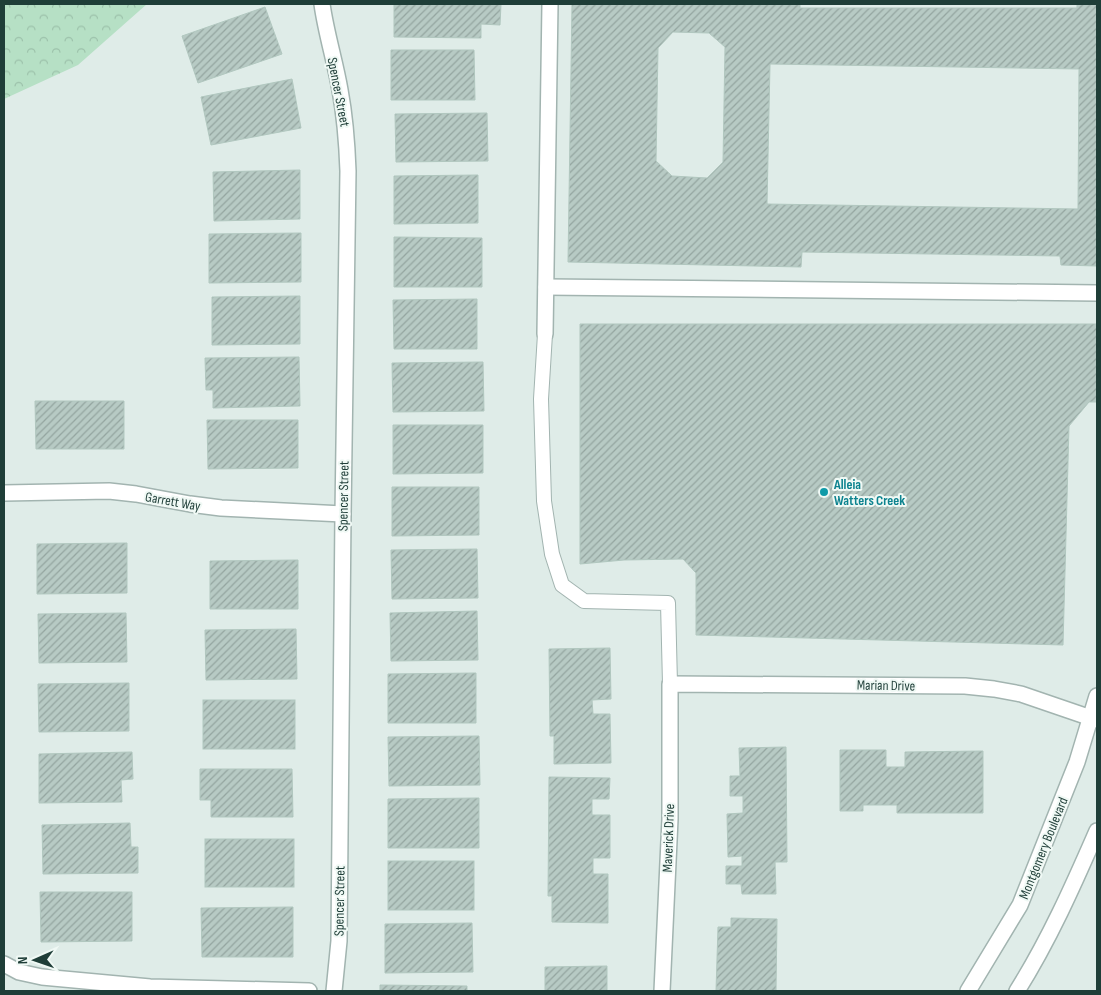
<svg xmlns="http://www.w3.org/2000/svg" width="1101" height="995" font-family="'Sofia Sans Condensed',sans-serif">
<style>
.forest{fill:url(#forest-crowns)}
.building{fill:url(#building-hatch);stroke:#b1c7bf;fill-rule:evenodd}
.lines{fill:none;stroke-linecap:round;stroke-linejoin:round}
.service-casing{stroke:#a2b4b0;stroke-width:16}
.minor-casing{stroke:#a2b4b0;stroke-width:18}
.tertiary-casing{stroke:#a2b4b0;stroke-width:18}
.service{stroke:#fff;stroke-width:14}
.minor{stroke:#fff;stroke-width:15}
.tertiary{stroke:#fff;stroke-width:15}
.culture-dot{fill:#0f9aa8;stroke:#f0f9f5;stroke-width:2}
.labels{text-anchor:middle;stroke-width:4;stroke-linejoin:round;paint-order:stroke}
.street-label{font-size:14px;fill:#1f3e38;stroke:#f0f9f5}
.culture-label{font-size:14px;font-weight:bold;fill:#0d838f;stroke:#f0f9f5;text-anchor:start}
</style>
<defs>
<pattern id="forest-crowns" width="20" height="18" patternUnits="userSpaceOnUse" patternTransform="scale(1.25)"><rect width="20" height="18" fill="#b6e0c5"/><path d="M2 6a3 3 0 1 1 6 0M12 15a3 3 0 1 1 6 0" fill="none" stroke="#9cc1aa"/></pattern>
<pattern id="building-hatch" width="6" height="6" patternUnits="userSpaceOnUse" patternTransform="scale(1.25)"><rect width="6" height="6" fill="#b7cac4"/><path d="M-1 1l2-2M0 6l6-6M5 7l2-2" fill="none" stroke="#94a5a0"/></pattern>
</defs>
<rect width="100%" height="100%" fill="#dfece8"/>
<!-- forest -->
<path class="forest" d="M4,4H147L78,65L4,99Z"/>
<!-- building -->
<g class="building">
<path d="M394,4H501L500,25L481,24V38L394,37Z"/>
<path d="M572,4H800V8H1077V4H1097V266L1061,265L1060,256L802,252L801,267L568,262ZM673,32L709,33L725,47L723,162L707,178L672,176L656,161L658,48ZM770,64L1079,69L1078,209L767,204Z"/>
<path d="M265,7L282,54L198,83L182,36Z"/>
<path d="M391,50H474L475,100H391Z"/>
<path d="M292,79L301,128L211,145L201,97Z"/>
<path d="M487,113L488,161L396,162L395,114Z"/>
<path d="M300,170V219L214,221L213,172Z"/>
<path d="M478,175V223L394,224V176Z"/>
<path d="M301,233V282L209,283V234Z"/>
<path d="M394,237L482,238V287H394Z"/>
<path d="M300,296V344L212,345V297Z"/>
<path d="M477,299V349H394L393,300Z"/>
<path d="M580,324H1097V402H1089L1069,426L1063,645L696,635V573L683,559L624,560L580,564Z"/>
<path d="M299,357L300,406L213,408V390H206L205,358Z"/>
<path d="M483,362L484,411L393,412L392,363Z"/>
<path d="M35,401H124V449H36Z"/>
<path d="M207,420H298V468L208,469Z"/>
<path d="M393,425H483V473L393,474Z"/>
<path d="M392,487H479V535L392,536Z"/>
<path d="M127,543V593L37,594V544Z"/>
<path d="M477,549L478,598L392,599L391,550Z"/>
<path d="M298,560V609H210V561Z"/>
<path d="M477,611L478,660L391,661L390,613Z"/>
<path d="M126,613L127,662L39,663L38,614Z"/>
<path d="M296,629L297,679L206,680L205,630Z"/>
<path d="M610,648L611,699L592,700L593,714H610L611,763L554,764V736H550L549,649Z"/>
<path d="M476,673V723H388V674Z"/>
<path d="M129,683V731L39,732L38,684Z"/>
<rect x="203" y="700" width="92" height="49"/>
<path d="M479,736L480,785L389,786L388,737Z"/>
<path d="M786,747L787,862H775L776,894H742L741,884H726V866H742V856L728,857L727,814L743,813V796H730V776H740L739,748Z"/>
<path d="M840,750H886V767H905V752L983,751V813H897V805H863V811H840Z"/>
<path d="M132,752L133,779L121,780L122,802L39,803V754Z"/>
<path d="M200,769H292L293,817H211V800H200Z"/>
<path d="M549,777L610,778L609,799H592V815H610V858H593V874H608V923L552,922V896H548Z"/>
<path d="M479,798V848H388V799Z"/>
<path d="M130,823L131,847H138V873L43,874L42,825Z"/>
<rect x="205" y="839" width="89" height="48"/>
<rect x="388" y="861" width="86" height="49"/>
<path d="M40,892H132V941L41,942Z"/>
<path d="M293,907V957H202L201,908Z"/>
<path d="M731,918L777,919L776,991H716L718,927H731Z"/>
<path d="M472,923L473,972L385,973V924Z"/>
<path d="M607,966V991H545V967Z"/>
<path d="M380,985L467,986V991H380Z"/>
</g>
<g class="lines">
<defs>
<path id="service" d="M545,334L541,399L544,501L552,554L562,585L584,601L668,603L670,684"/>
<g id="minor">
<path d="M322,4C326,33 335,61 340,90C345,117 347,143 348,171L343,514L339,941L334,991"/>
<path d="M546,287L1097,293"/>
<path d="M545,334L550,4"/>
<path d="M4,493L109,491L136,494L190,504L221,508L343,514"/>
<path d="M4,964L19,972L42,977L150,987L309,991"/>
<path d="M662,991L670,819V684L965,686L994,689L1021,694L1097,720"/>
</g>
<g id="tertiary">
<path d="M968,991L1020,905L1077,762L1097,696"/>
<path d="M1017,991C1049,940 1073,886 1097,831"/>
</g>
</defs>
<!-- service casing -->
<use href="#service" class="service-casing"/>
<!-- minor casing -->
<use href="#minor" class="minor-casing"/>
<!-- tertiary casing -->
<use href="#tertiary" class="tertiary-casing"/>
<!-- service -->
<use href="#service" class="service"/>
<!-- minor -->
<use href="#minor" class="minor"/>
<!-- tertiary -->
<use href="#tertiary" class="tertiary"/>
</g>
<!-- markers -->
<circle class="culture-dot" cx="824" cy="492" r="5"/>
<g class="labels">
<!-- street labels -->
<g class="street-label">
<text transform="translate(339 92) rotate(79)" y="5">Spencer Street</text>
<text transform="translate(343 496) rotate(-89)" y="5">Spencer Street</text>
<text transform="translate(173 501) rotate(10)" y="5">Garrett Way</text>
<text transform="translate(886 685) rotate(1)" y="5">Marian Drive</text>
<text transform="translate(668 838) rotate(-88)" y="5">Maverick Drive</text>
<text transform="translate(1043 848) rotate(-68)" y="5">Montgomery Boulevard</text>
<text transform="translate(339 901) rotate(-89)" y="5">Spencer Street</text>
</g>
<!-- culture labels -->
<g class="culture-label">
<text x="834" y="489">Alleia<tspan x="834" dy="16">Watters Creek</tspan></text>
</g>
</g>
<!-- border -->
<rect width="1101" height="995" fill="none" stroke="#1f3e38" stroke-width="10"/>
<!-- north arrow -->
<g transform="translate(35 960) rotate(268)" stroke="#f0f9f5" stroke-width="4" paint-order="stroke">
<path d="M0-4L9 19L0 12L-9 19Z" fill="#1f3e38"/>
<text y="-8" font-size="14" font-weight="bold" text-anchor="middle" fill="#1f3e38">N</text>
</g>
</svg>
